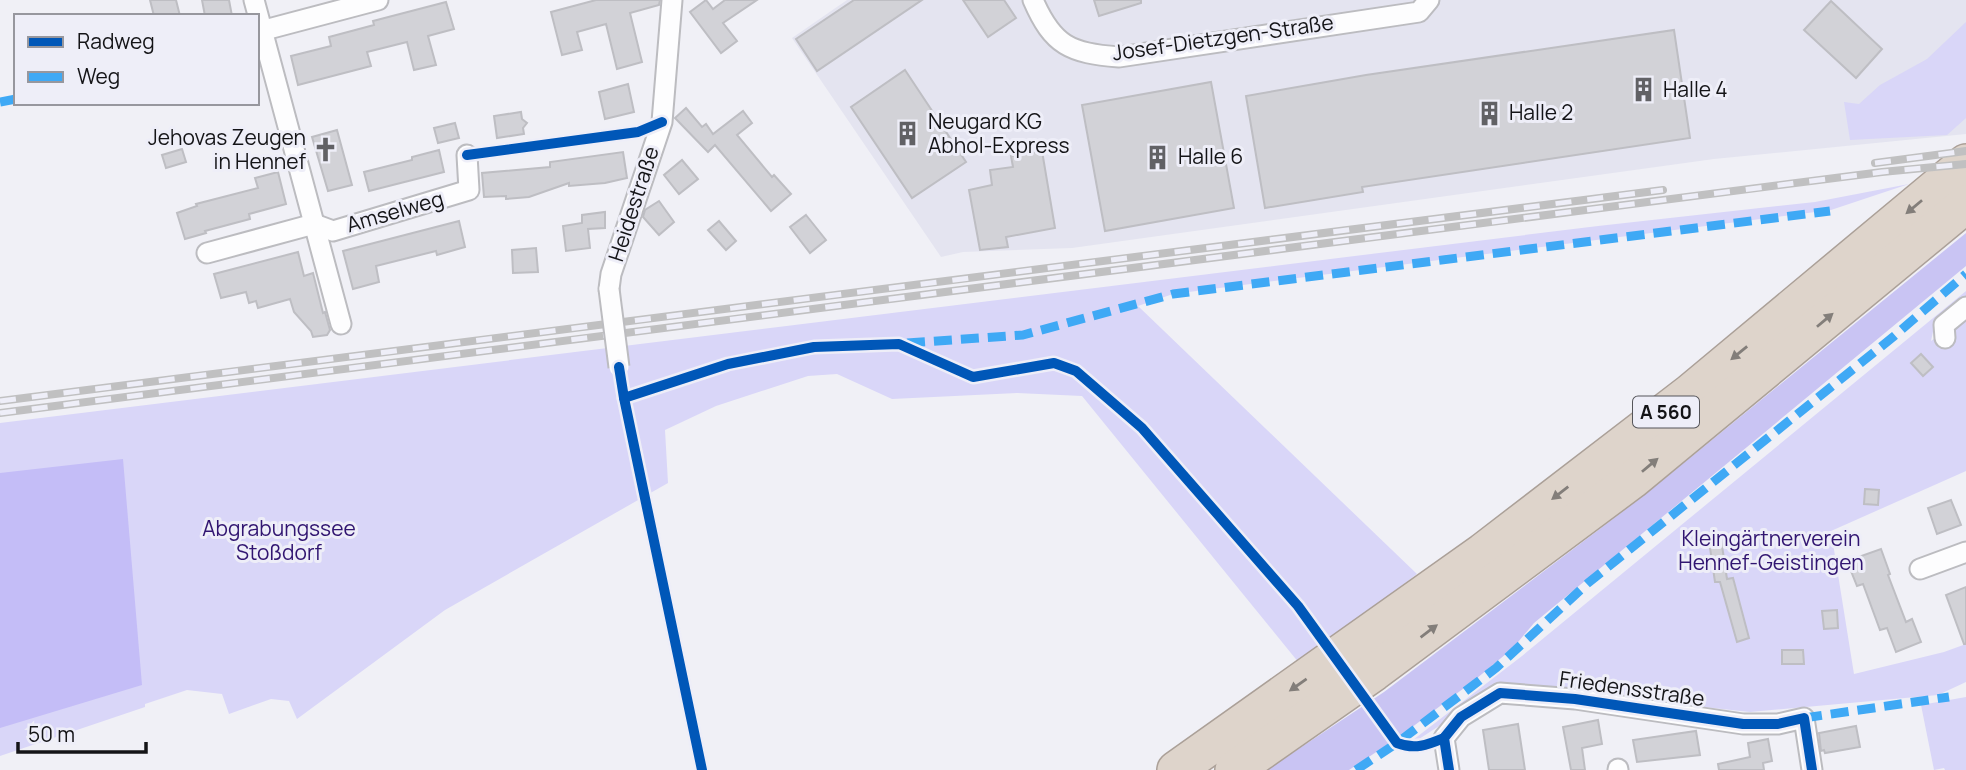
<svg xmlns="http://www.w3.org/2000/svg" width="1966" height="770" font-family="Manrope,sans-serif">
<style>
.built{fill:#e4e4f0}
.green{fill:#d9d6f8}
.forest{fill:#c9c4f3}
.water{fill:#c4bdf7}
.building{fill:#d2d2d7;stroke:#bebec3;stroke-width:2}
.lines{fill:none;stroke-linecap:round;stroke-linejoin:round}
.minor-casing{stroke:#bcbcc0;stroke-width:23}
.motorway-casing{stroke:#aba098;stroke-width:40}
.minor{stroke:#fdfdfe;stroke-width:19}
.motorway{stroke:#ded4cb;stroke-width:37}
.rail-casing{stroke:#c0c0c1;stroke-width:8}
.rail{stroke:#eeeef8;stroke-width:5;stroke-dasharray:16;stroke-linecap:butt}
.minor-bridge-casing{stroke:#bcbcc0;stroke-width:23;stroke-linecap:butt}
.minor-bridge{stroke:#fdfdfe;stroke-width:19}
.quiet{stroke:#3fa9f5;stroke-width:9;stroke-dasharray:18 9;stroke-linecap:butt}
.cycleway-casing{stroke:#eeeef8;stroke-width:15}
.cycleway{stroke:#0057b8;stroke-width:10}
.oneway{fill:#837e7a}
.labels{text-anchor:middle;stroke-width:6;stroke-linejoin:round;paint-order:stroke}
.shield{fill:#eeeef8;stroke:#55555a;stroke-width:2}
.shield-label{font-size:19px;font-weight:bold;fill:#141417}
.street-label{font-size:21px;fill:#141417;stroke:#eeeef8}
.poi-label{font-size:21px;fill:#141417;stroke:#eeeef8;text-anchor:start}
.park-label{font-size:21px;fill:#311571;stroke:#eeeef8}
</style>
<rect width="100%" height="100%" fill="#f0f0f6"/>
<!-- built -->
<path class="built" d="M847,0H1966V134L1714,159L1072,248L963,252L941,257L792,38Z"/>
<!-- green -->
<g class="green">
<path d="M1966,22V118L1947,135L1850,140L1844,102L1859,104L1880,85L1927,59Z"/>
<path d="M1909,184L1831,210L1173,294L1138,306L1417,574L1299,663L1082,396L1017,393L892,399L837,374L808,376L716,406L665,430L668,483L445,610L297,719L289,701L271,699L229,714L222,694L187,690L145,704V707L0,756V423L1598,226L1815,202Z"/>
<path d="M1966,291V302L1934,327L1931,341L1966,315V471L1831,531L1854,674L1944,652L1966,644V682L1938,695L1750,712L1502,685L1416,741L1409,743L1522,656Z"/>
<path d="M1966,697V770H1945L1944,768L1934,770L1921,705Z"/>
</g>
<!-- forest -->
<path class="forest" d="M1966,233V266L1534,623L1513,648L1476,679L1399,737L1349,770H1267L1384,692L1642,497Z"/>
<!-- water -->
<path class="water" d="M123,459L142,685L0,728V473Z"/>
<!-- building -->
<g class="building">
<path d="M150,0H176L180,16H154Z"/>
<path d="M202,0H229L232,16H205Z"/>
<path d="M596,0H660L659,5L630,13L642,62L617,69L606,24L577,32L582,50L562,55L551,12Z"/>
<path d="M706,0L713,9L725,0H757L723,23L737,41L721,53L690,12Z"/>
<path d="M854,0H922L817,71L796,39Z"/>
<path d="M963,0H1004L1016,18L988,37Z"/>
<path d="M1094,0H1141V3L1099,16Z"/>
<path d="M1831,1L1882,49L1856,78L1804,30Z"/>
<path d="M446,2L454,29L428,36L436,65L414,70L407,42L367,52L371,66L298,85L291,56L331,46L329,37L374,25L373,21Z"/>
<path d="M1674,30L1690,138L1362,187L1363,192L1265,208L1246,96L1366,75Z"/>
<path d="M905,70L966,162L912,198L851,107Z"/>
<path d="M1211,82L1234,208L1105,231L1082,105Z"/>
<path d="M628,84L634,112L605,119L599,92Z"/>
<path d="M686,108L702,127L706,124L713,134L743,111L752,123L737,135L772,177L774,175L791,194L771,211L715,145L708,152L675,118Z"/>
<path d="M521,112L522,119L527,123L523,128L524,134L497,138L494,116Z"/>
<path d="M455,123L459,138L438,143L434,128Z"/>
<path d="M337,130L352,185L328,191L312,137Z"/>
<path d="M182,149L186,162L166,168L162,155Z"/>
<path d="M439,150L444,172L369,191L364,172L412,160V157Z"/>
<path d="M1042,151L1055,228L1006,237L1008,247L980,250L969,190L992,185L990,170L1013,167L1011,156Z"/>
<path d="M623,152L627,178L605,183L569,186V183L529,197L506,199V196L484,197L482,173L550,167V162Z"/>
<path d="M682,160L698,179L679,194L664,175Z"/>
<path d="M278,172L286,204L249,214L250,219L205,231L206,233L185,239L177,213L197,206L196,204L258,188L255,178Z"/>
<path d="M659,201L674,222L659,235L643,217L645,210Z"/>
<path d="M605,212V228L588,229L590,248L566,251L563,226L582,223V215Z"/>
<path d="M806,215L826,240L810,253L790,227Z"/>
<path d="M459,221L465,247L437,255L436,251L376,266L379,282L353,289L343,251Z"/>
<path d="M719,221L736,241L726,250L708,230Z"/>
<path d="M536,248L538,272L513,273L512,250Z"/>
<path d="M298,252L304,276L313,273L323,313L325,312L330,330L327,335L313,337L311,331L294,312L290,299L258,308L256,301L249,303L246,292L221,298L214,274Z"/>
<path d="M1921,354L1933,367L1923,376L1911,363Z"/>
<path d="M1865,489L1879,490L1878,505L1864,504Z"/>
<path d="M1951,500L1961,525L1937,534L1928,508Z"/>
<path d="M1721,539L1727,579L1733,578L1749,638L1737,642L1720,582H1715L1709,541Z"/>
<path d="M1881,549L1890,574L1888,575L1906,622L1912,619L1921,642L1896,652L1887,628L1880,630L1863,584L1857,586L1847,561Z"/>
<path d="M1966,587V644H1964L1946,595Z"/>
<path d="M1837,610L1838,628L1824,629L1822,611Z"/>
<path d="M1782,650H1803L1804,664H1782Z"/>
<path d="M1598,720L1602,744L1582,748L1585,770H1571L1563,727Z"/>
<path d="M1518,724L1525,770H1489L1483,730Z"/>
<path d="M1856,726L1860,747L1825,753L1824,750L1821,751L1819,733Z"/>
<path d="M1696,731L1700,755L1637,762L1633,740Z"/>
<path d="M1768,739L1772,761L1763,763L1764,770H1719L1718,764L1750,757L1748,743Z"/>
</g>
<g class="lines">
<defs>
<g id="minor">
<path d="M254,0L341,324"/>
<path d="M1033,0C1053,46 1070,53 1119,57L1419,12L1429,0"/>
<path d="M257,32L378,0"/>
<path d="M207,253L314,224L333,231L469,190L467,155"/>
<path d="M609,289L611,274L662,122L672,0"/>
<path d="M1945,338L1944,325L1966,307"/>
<path d="M1920,569L1966,552"/>
<path d="M1618,769V770"/>
<path d="M1449,770L1444,738L1461,717L1500,693L1575,699L1743,724H1778L1804,718L1812,770"/>
</g>
<g id="motorway">
<path d="M1176,770L1483,552L1690,393L1966,163"/>
<path d="M1234,770L1374,672L1632,480L1966,204"/>
</g>
</defs>
<!-- minor casing -->
<use href="#minor" class="minor-casing"/>
<!-- motorway casing -->
<use href="#motorway" class="motorway-casing"/>
<!-- minor -->
<use href="#minor" class="minor"/>
<!-- motorway -->
<use href="#motorway" class="motorway"/>
<defs>
<g id="rail">
<path d="M1875,163L1966,151"/>
<path d="M0,401L1663,190"/>
<path d="M0,413L1882,172L1966,164"/>
</g>
</defs>
<!-- rail casing -->
<use href="#rail" class="rail-casing"/>
<!-- rail -->
<use href="#rail" class="rail"/>
<defs>
<path id="minor-bridge" d="M609,289L619,367"/>
</defs>
<!-- minor-bridge casing -->
<use href="#minor-bridge" class="minor-bridge-casing"/>
<!-- minor-bridge -->
<use href="#minor-bridge" class="minor-bridge"/>
<!-- quiet -->
<g class="quiet">
<path d="M0,102L16,99"/>
<path d="M907,343L1023,335L1173,294L1830,211"/>
<path d="M1804,718L1949,697"/>
<path d="M1356,770L1397,743L1496,668L1588,583L1893,337L1966,274"/>
</g>
<defs>
<g id="cycleway">
<path d="M467,155L638,132L662,122"/>
<path d="M619,367L624,398L702,770"/>
<path d="M624,398L728,364L814,347L899,344L973,377L1054,363L1076,371L1142,428L1298,606L1397,743C1415,750 1427,745 1444,738"/>
<path d="M1449,770L1444,738L1461,717L1500,693L1575,699L1743,724H1778L1804,718L1812,770"/>
</g>
</defs>
<!-- cycleway casing -->
<use href="#cycleway" class="cycleway-casing"/>
<!-- cycleway -->
<use href="#cycleway" class="cycleway"/>
</g>
<!-- one-way arrows -->
<defs><path id="oneway-solid" d="M-6-.8H1V-3.2L6.5 0L1 3.2V.8H-6Z" transform="scale(1.75)"/></defs>
<g class="oneway">
<use href="#oneway-solid" transform="translate(1914 207) rotate(140)"/>
<use href="#oneway-solid" transform="translate(1825 320) rotate(-40)"/>
<use href="#oneway-solid" transform="translate(1739 353) rotate(141)"/>
<use href="#oneway-solid" transform="translate(1650 465) rotate(-40)"/>
<use href="#oneway-solid" transform="translate(1560 493) rotate(142)"/>
<use href="#oneway-solid" transform="translate(1429 631) rotate(-37)"/>
<use href="#oneway-solid" transform="translate(1298 685) rotate(145)"/>
</g>
<!-- icons -->
<defs>
<symbol id="building-bare" viewBox="-9 -9 18 18"><path d="M-4-6H4V6H1V3H-1V6H-4ZM-2.5-4.3h1.7v1.8h-1.7ZM.8-4.3h1.7v1.8H.8ZM-2.5-1h1.7V.8h-1.7ZM.8-1h1.7V.8H.8Z" fill="#616165" stroke="#eeeef8" stroke-width="2.5" paint-order="stroke"/></symbol>
<symbol id="church-bare" viewBox="-9 -9 18 18"><path d="M-1.2-6h2.4v3.5h3.3v2.4h-3.3V6h-2.4V-.1h-3.3v-2.4h3.3Z" fill="#616165" stroke="#eeeef8" stroke-width="2.5" paint-order="stroke"/></symbol>
</defs>
<g fill-rule="evenodd">
<use href="#building-bare" x="1626" y="72" width="35" height="35"/>
<use href="#building-bare" x="1472" y="96" width="35" height="35"/>
<use href="#building-bare" x="890" y="116" width="35" height="35"/>
<use href="#church-bare" x="308" y="132" width="35" height="35"/>
<use href="#building-bare" x="1140" y="140" width="35" height="35"/>
</g>
<g class="labels">
<!-- shield labels -->
<rect class="shield" x="1633" y="396.5" width="66" height="31" rx="5"/>
<g class="shield-label">
<text x="1666" y="419">A 560</text>
</g>
<!-- street labels -->
<g class="street-label">
<text transform="translate(1223 38) rotate(-8)" y="7">Josef-Dietzgen-Straße</text>
<text transform="translate(634 204) rotate(-72)" y="7">Heidestraße</text>
<text transform="translate(395 212) rotate(-16)" y="7">Amselweg</text>
<text transform="translate(1632 689) rotate(8)" y="7">Friedensstraße</text>
</g>
<!-- poi labels -->
<g class="poi-label">
<text x="1663" y="97">Halle 4</text>
<text x="1509" y="120">Halle 2</text>
<text x="928" y="129">Neugard KG<tspan x="928" dy="24">Abhol-Express</tspan></text>
<text x="306" y="145" text-anchor="end">Jehovas Zeugen<tspan x="306" dy="24">in Hennef</tspan></text>
<text x="1178" y="164">Halle 6</text>
</g>
<!-- park labels -->
<g class="park-label">
<text x="279" y="536">Abgrabungssee<tspan x="279" dy="24">Stoßdorf</tspan></text>
<text x="1771" y="546">Kleingärtnerverein<tspan x="1771" dy="24">Hennef-Geistingen</tspan></text>
</g>
</g>
<!-- legend -->
<rect x="14" y="14" width="245" height="91" fill="#eeeef8" stroke="#97979e" stroke-width="2"/>
<rect x="28" y="37" width="35" height="10" fill="#0057b8" stroke="#97979e" stroke-width="2"/>
<text x="77" y="49" font-size="21" fill="#141417">Radweg</text>
<rect x="28" y="72" width="35" height="10" fill="#3fa9f5" stroke="#97979e" stroke-width="2"/>
<text x="77" y="84" font-size="21" fill="#141417">Weg</text>
<!-- scale -->
<path d="M18 742v10h128v-10" fill="none" stroke="#141417" stroke-width="3.5"/>
<text x="28" y="742" font-size="21" fill="#141417" stroke="#eeeef8" stroke-width="5" paint-order="stroke">50 m</text>
</svg>
